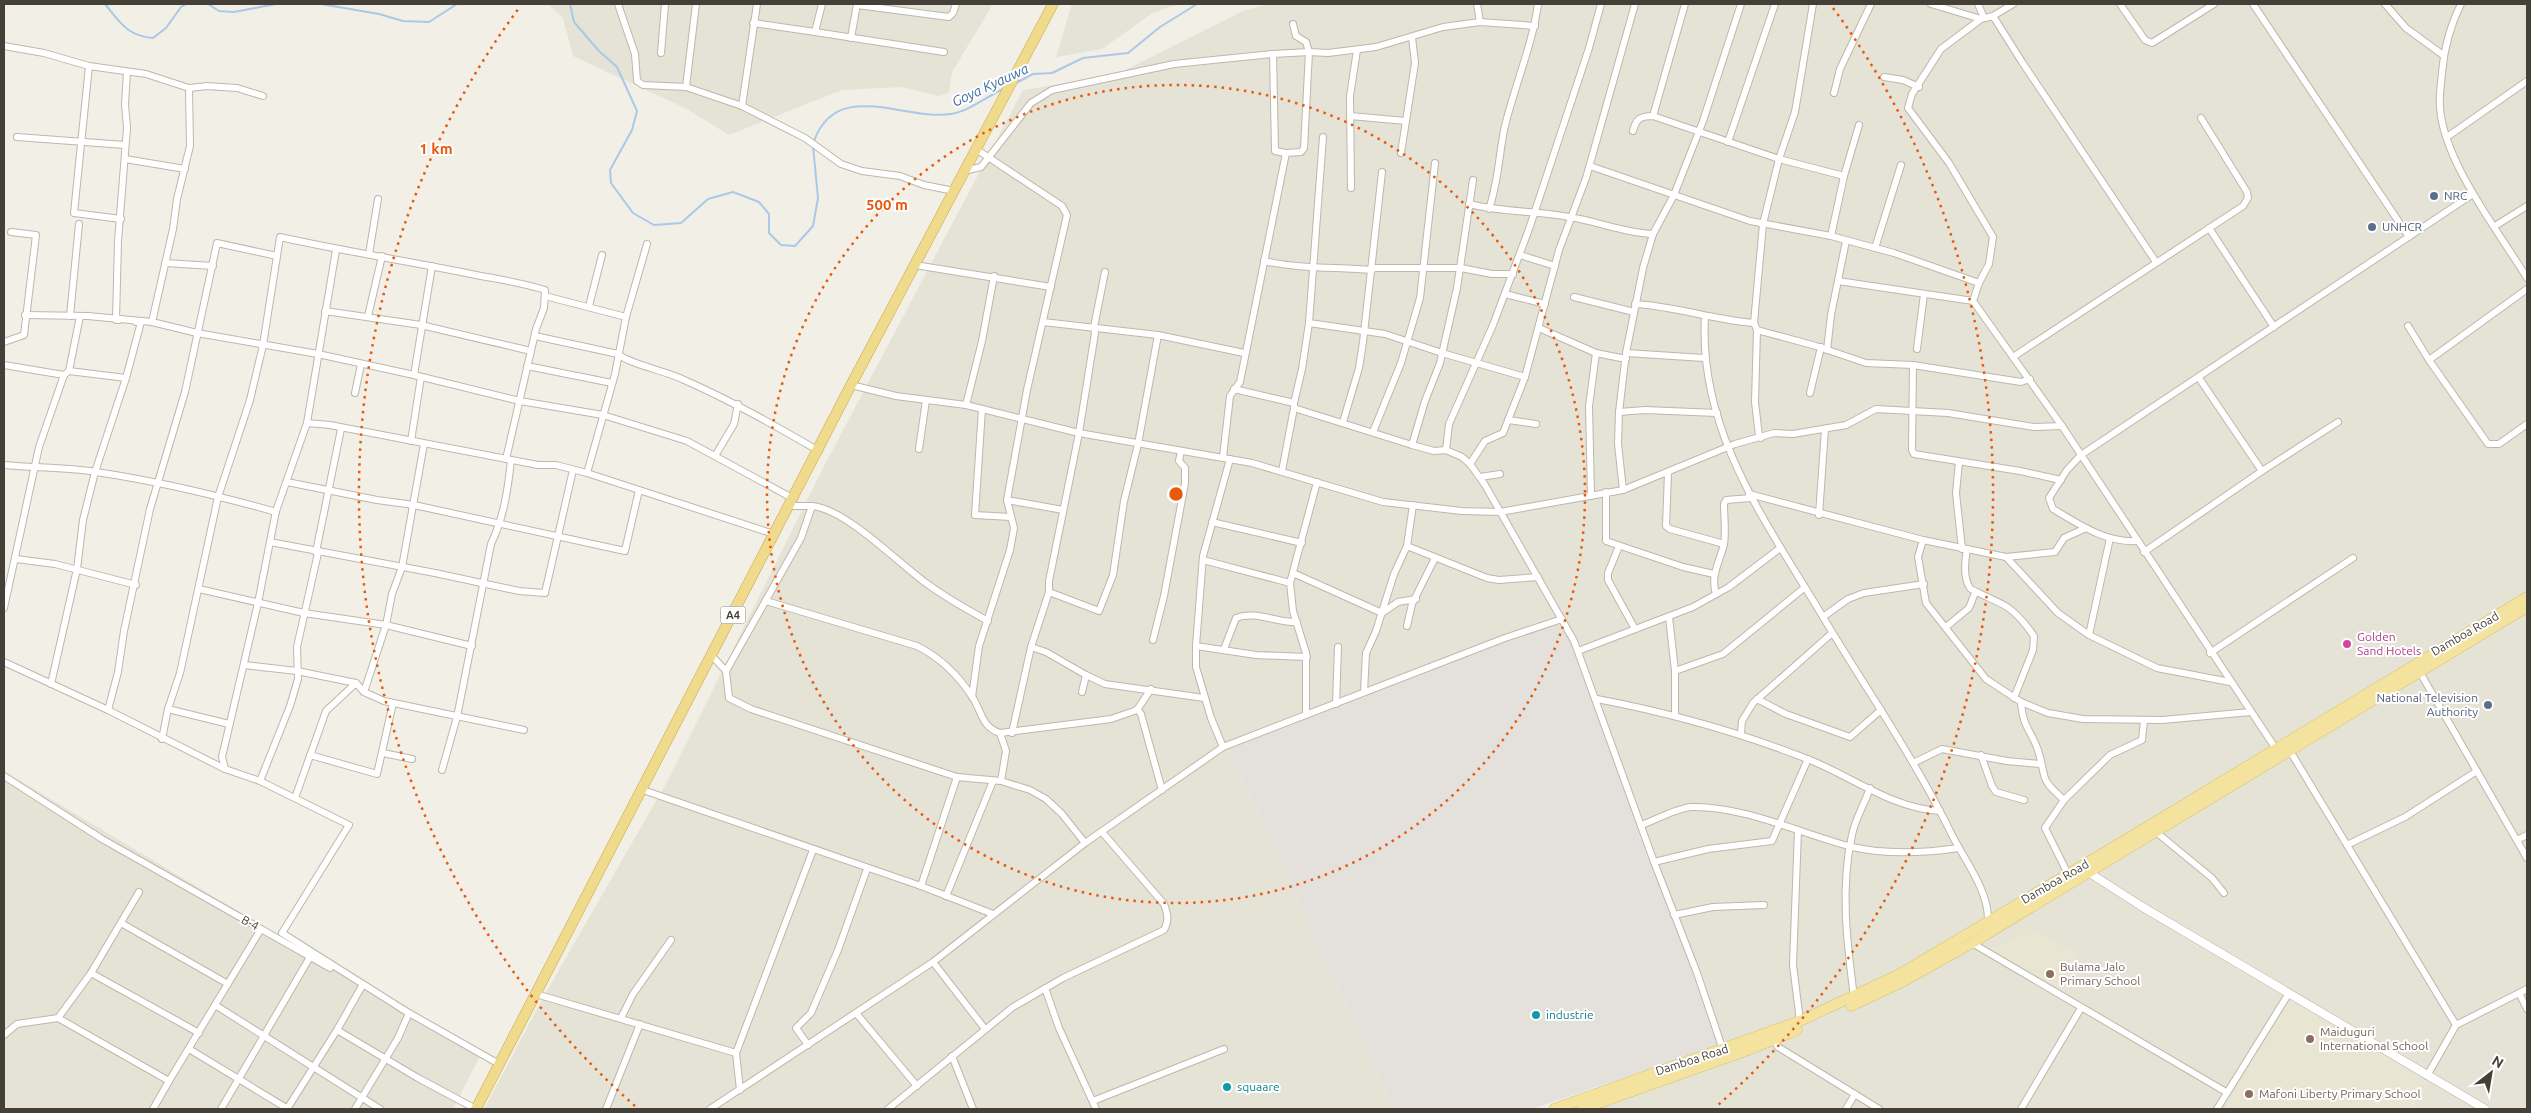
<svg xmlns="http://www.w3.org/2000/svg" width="2531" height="1113" font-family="Ubuntu,sans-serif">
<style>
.residential{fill:#e5e2d6}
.industrial{fill:#e4e1dc}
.education{fill:#e9e5d3}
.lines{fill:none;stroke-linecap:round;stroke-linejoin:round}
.stream{stroke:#aac9e8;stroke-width:2}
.minor-casing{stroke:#bcb8ab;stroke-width:8}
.tertiary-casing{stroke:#bcb8ab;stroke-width:9}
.primary-casing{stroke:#d6c171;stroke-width:11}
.trunk-casing{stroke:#cba748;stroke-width:11}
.minor{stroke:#fff;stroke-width:6}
.tertiary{stroke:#fff;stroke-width:8}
.primary{stroke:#f3e39f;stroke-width:10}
.trunk{stroke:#f0da8b;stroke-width:10}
.ring{fill:none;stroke:#e8590c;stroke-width:2.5;stroke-dasharray:2.5 5}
.service-dot{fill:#5c6f8a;stroke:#fff;stroke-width:2}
.hotel-dot{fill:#d1479c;stroke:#fff;stroke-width:2}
.education-dot{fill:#8d6e63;stroke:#fff;stroke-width:2}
.culture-dot{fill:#0f9aa8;stroke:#fff;stroke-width:2}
.labels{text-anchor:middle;stroke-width:4;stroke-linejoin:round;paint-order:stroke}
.shield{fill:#fff;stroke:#7c7973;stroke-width:1}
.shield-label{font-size:11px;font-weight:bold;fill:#444037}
.service-label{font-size:12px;fill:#4e5e75;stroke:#fff;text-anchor:start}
.street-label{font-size:12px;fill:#444037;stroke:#fff}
.hotel-label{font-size:12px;fill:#b23c85;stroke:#fff;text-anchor:start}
.education-label{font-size:12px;fill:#785e54;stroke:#fff;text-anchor:start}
.culture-label{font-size:12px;fill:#0d838f;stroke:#fff;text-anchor:start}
.water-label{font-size:14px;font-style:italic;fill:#3d6fa4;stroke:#fff}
.centre{fill:#e8590c;stroke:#fff;stroke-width:2.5}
.ring-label{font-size:15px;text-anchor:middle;font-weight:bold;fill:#e8590c;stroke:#fff;stroke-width:4;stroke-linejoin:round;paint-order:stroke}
</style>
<rect width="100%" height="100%" fill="#f2efe7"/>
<!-- residential -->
<g class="residential">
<path d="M548,4H991L990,9L952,72L949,93L938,96L901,87L842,90L729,135L687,109L573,56L563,18Z"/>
<path d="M1072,4H1178L1151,14L1102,49L1056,57Z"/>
<path d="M1269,4H2527V1109H1568L1679,1068L1229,749L1394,1109H484L544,996L668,780L823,468L1023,90L1113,76L1243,11Z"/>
<path d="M4,771L480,1056L453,1109H4Z"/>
</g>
<!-- industrial -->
<path class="industrial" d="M1563,622L1723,1044L1532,1109H1394L1229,749Z"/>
<!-- education -->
<g class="education">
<path d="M2031,927L2076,954L2063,994L1990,949L2004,944Z"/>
<path d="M2289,1000L2428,1082L2411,1109H2224Z"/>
</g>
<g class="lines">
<!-- stream -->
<g class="stream">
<path d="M105,4C120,22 127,36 153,38L166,28L181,7L186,4"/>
<path d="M208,4L219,11L234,12L276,4H321L379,14L403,21L429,22L457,4"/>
<path d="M570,4L574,22L599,51L617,67L637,111L632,130L610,170L611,183L633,213L654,225L681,223L708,199L733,192L759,202L769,214V233L781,245L795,246L813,226L818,198L813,146"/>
<path d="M1016,83L1033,74L1052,73L1083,58L1128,53L1160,27L1197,4"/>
<path d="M814,141C837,78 904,121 951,114C969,111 986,97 1003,89"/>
</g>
<defs>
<g id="minor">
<path d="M618,4L635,54L637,81L643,85L686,87L742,106L805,138L841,164L862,171L900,176L924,185L954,191"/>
<path d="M1477,4L1480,22"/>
<path d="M1931,4L1981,19L1993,16L2013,4"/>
<path d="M1978,4L1984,18"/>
<path d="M2120,4L2145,40L2152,43L2214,4"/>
<path d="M2253,4L2409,237"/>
<path d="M2385,4L2406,28L2443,55"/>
<path d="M2461,4C2450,26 2444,49 2442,73C2441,84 2439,96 2440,107C2443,161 2499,232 2527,278"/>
<path d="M857,5L949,17L953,13L956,4"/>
<path d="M1993,16L2022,62L2156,262"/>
<path d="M753,23L815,32L822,4"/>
<path d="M815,32L944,52"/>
<path d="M851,38L857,4"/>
<path d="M4,46L44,53L89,66L146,74L189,88L207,86L237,88L263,96"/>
<path d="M661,53L665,4"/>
<path d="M89,66L74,213L121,219"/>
<path d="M1884,77L1903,80L1919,87"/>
<path d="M686,87L696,4"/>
<path d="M1834,93L1840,69L1871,4"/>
<path d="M742,106L757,4"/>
<path d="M1350,116L1406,121"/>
<path d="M1653,116L1685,4"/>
<path d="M1633,131C1636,119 1640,116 1653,116L1779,159L1844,176"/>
<path d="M17,137L125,145"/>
<path d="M2447,137L2527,81"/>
<path d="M1728,142L1775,4"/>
<path d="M1286,153L1275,151L1273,54L1309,52L1306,42L1296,36L1293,24"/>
<path d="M1401,153L1415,63L1412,37"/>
<path d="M125,159L185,169"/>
<path d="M1590,166L1750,221L1831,236L1894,253L1979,283L1973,301L2062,426L2276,749"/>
<path d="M964,171L981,167L1031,103L1052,90L1174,64L1273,54"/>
<path d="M1351,188L1350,96L1357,50"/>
<path d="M1469,204C1501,212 1536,211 1569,217C1597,221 1624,233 1653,234"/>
<path d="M1489,209C1498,183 1499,156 1504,130C1514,87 1532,47 1538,4"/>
<path d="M2495,226L2527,206"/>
<path d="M2209,228L2274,327"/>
<path d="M1831,236L1844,176L1859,125"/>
<path d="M1875,248L1901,165"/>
<path d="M369,254L378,199"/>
<path d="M1520,255L1555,266"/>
<path d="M1264,261C1299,269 1336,267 1372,270"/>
<path d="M165,263L213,266"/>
<path d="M915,265L1051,287"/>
<path d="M1372,268H1461L1492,274H1513"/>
<path d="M1838,281L1973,301"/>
<path d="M1979,283L1989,264L1993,237L1949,163L1908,108L1912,94L1941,49L1981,19"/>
<path d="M1505,294L1545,304"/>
<path d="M545,296L626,317"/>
<path d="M1574,297L1634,312"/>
<path d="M1635,304C1675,306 1713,320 1754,323"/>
<path d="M589,306L602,255"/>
<path d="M325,311L421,325L531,351"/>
<path d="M25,315L88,316L152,322L197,333L318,354L414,375L520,401L603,415L687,441L794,499"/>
<path d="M70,316L79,224"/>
<path d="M368,316L382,256"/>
<path d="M1705,316C1698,432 1767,523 1823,617C1866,689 1915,759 1952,835C1965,861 1989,891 1988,921"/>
<path d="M119,320H116L118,241L127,128L125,104L127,72"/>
<path d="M152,322L173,229L177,199L190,146L189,88"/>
<path d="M1043,322L1158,335L1244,353"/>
<path d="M1309,323L1385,334L1442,353L1525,377"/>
<path d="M2408,326L2429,360L2488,444H2499L2527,424"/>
<path d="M1539,328L1596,353L1626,359"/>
<path d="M1757,330L1816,346L1866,363L1913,365L2021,382L2030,379"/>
<path d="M535,336L618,354C629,364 666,371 682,379C730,400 774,425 819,451"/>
<path d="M4,342L24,335L36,235L11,232"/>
<path d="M1917,349L1924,294"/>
<path d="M1827,350L1831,315L1846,241"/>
<path d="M1626,353L1704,358"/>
<path d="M2013,357L2243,206L2248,198L2247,192L2201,118"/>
<path d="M2429,360L2527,289"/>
<path d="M4,365L64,375"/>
<path d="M1913,365L1912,450L1914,454L2020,471L2061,480"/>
<path d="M527,366L612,383"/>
<path d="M69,371L126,378"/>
<path d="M414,375L432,266"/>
<path d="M2199,378L2262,471"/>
<path d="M851,385L896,396L966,405L1079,433L1252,463L1383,502L1462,511L1500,512L1623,490L1735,444L1774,433L1793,434L1846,425L1876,409L1948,413L2034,427L2062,426"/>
<path d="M1234,389L1294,403V408L1412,445L1434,451L1446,450L1462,457L1470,464L1485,485L1574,641L1654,862L1697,973L1723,1050"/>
<path d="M355,393L361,364"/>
<path d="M1810,393L1821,347"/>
<path d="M1294,403L1302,369L1309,323L1323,137"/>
<path d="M966,405L982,341L994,276"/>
<path d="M982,409L975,515L1011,517"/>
<path d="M1619,412L1645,410L1717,413"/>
<path d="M1508,420L1536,424"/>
<path d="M1343,422L1359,368L1363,342L1382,172"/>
<path d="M307,423L330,425L538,465H556L587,473L774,534"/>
<path d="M1373,432L1401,363L1420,298L1435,163"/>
<path d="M1761,438L1759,436L1755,402L1757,330L1754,323L1763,224L1779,159L1795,112L1813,4"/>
<path d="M411,441L421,377"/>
<path d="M1412,445L1425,401L1440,363L1457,288L1473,180"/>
<path d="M919,449L926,400"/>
<path d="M1446,450L1449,424L1493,325L1529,229L1589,48L1601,4"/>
<path d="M715,456L734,424L738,404"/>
<path d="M1223,457L1230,396L1240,382L1286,153L1301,152L1304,148L1309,52L1328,53L1376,47L1443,27L1480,22L1535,26"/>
<path d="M1959,462L1956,493L1962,549"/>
<path d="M1470,464L1485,441L1503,433L1525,377L1559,250L1586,178L1635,4"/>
<path d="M4,465C34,468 66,467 96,472C157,481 216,495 276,512"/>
<path d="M1282,471L1294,408"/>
<path d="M587,473L615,374L626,317L647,244"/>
<path d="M1668,473L1666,526L1670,529L1724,544"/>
<path d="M1480,477L1500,474"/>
<path d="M287,482L377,500L414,505L625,551L639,490"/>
<path d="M1623,490L1618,444L1619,412L1626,353L1643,268L1653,234L1674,195L1703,121L1741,4"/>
<path d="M1606,492V541L1683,567L1714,574"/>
<path d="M1749,494L1923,540L2006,557L2058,613L2089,635L2157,668L2230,682"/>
<path d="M1591,496L1589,406L1596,353"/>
<path d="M1007,500L1063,510"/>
<path d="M812,506C846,509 897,562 926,583C945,597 966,609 988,621"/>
<path d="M1819,515L1825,429"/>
<path d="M1212,522L1302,543"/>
<path d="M1923,540L1918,557L1926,603L1986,679L2021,702L2048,713L2083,719L2162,720L2251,712"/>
<path d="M2137,541C2105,543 2079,524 2053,509L2049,498L2067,470L2081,455L2473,194"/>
<path d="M270,542L435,573L519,591L545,593L573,470"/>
<path d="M1407,546L1487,578L1499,580L1538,577"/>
<path d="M1619,546L1608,573V580L1635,629"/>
<path d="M1967,549C1965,560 1963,578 1970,588C1972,591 2000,602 2007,607C2018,614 2027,626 2034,636L2033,650L2014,698"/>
<path d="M316,552L341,429"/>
<path d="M2144,552L2262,471L2338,422"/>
<path d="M2006,557L2055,552L2064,538L2086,528"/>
<path d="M16,559L55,564L136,585"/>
<path d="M1203,560L1290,583"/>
<path d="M1293,573L1382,613L1398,602L1416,599"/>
<path d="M199,589L304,613L386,625L472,646"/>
<path d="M1049,592L1099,611L1113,575L1124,501L1138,444L1158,335"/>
<path d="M1716,594C1710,576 1720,561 1724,544C1726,532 1724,516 1724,504L1726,500L1751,498"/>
<path d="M766,601L917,646C941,658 959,676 973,698C982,713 982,727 1000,733L1006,751L1001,781"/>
<path d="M4,608L39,447L64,375L69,371L80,316"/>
<path d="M1669,617L1675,671V716"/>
<path d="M1823,617L1848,599L1864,593L1924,584"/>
<path d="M1407,626L1412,604L1435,558"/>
<path d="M1946,627L1969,608L1975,593"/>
<path d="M2089,635L2110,538"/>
<path d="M1153,640L1164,596L1185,483V468L1179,461L1181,451"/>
<path d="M1196,646L1256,655L1307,657"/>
<path d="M1031,647L1046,652L1086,675L1082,692"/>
<path d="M1224,649L1236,618C1255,610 1277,623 1297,622"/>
<path d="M1578,651L1693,607L1729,587L1779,549"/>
<path d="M2210,653L2353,558"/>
<path d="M712,656L726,671L729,698L751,709L957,777L1001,781L1030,790L1046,799L1062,814L1085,843"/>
<path d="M4,662L108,710L225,769L260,781L349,825L282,933L404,1010"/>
<path d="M244,665L297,671L356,683L364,692L384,701L524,730"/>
<path d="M2418,669L2527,858"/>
<path d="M726,671L801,538L812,506H791"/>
<path d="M1675,671L1723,654L1804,588"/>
<path d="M1086,675L1105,684L1204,698"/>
<path d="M51,684L77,569L83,520L95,472L126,378L141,322H136"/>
<path d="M364,692L386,625L392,594L402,567L424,444"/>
<path d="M1364,692L1366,653L1376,631L1394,574L1407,546L1413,505"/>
<path d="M972,697L979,646L1010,550L1014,528L1007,500L1027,390L1067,215L1062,206L976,149"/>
<path d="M1597,699C1671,713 1739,732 1810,760C1852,777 1894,809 1940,811"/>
<path d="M1757,699L1786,714L1850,737L1881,710"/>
<path d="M2021,702C2023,728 2031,730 2038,750C2047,779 2038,777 2064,800"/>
<path d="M1336,704L1338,647"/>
<path d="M168,709L229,724"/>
<path d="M1137,709L1141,714L1162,790"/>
<path d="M108,710L118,672L124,631L150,509L185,392L217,243L277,256"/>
<path d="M1306,715V653L1293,611L1290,583L1317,482"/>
<path d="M1000,733L1111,719L1137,710L1151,689"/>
<path d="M1012,733L1031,647L1049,592V581L1079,433L1095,333L1094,327L1105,272"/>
<path d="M1741,733L1742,721L1753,703L1831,634"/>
<path d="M162,739L168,709L180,673L218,497L250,400L263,345L280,237C343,251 407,261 471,274C496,279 520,282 545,290L544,308L536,329L506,459"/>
<path d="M1223,747L1211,718L1196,667V646L1203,556L1230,459"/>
<path d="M2290,751L2456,1025"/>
<path d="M383,753L412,759"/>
<path d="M310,755L377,774L393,703"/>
<path d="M1981,755L1992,786L1996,792L2024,800"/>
<path d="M1913,763L1942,749L2007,761L2040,764"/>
<path d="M225,769L222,757L258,603L276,511L307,423L336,250"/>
<path d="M442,770L457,717L491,544C504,517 508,489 511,460"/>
<path d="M4,776L102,839L330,968"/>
<path d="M260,781L290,706L298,679L297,647L318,553"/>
<path d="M643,790L921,886L993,914"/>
<path d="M295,798L326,711L356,683"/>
<path d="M1642,825C1657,819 1677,808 1692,807C1744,806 1802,834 1852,847C1887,855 1924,853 1959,848"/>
<path d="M1798,830L1793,965L1800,1021"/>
<path d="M2156,832L2212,878L2224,893"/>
<path d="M2517,840L2527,835"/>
<path d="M2347,845L2405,817L2477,771"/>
<path d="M1654,862L1708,849L1772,841L1808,759"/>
<path d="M2068,874L2045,828L2064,800L2110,755L2142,740L2144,720"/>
<path d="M921,886L957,777"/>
<path d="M946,896L993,781"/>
<path d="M1674,915L1713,907L1764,905"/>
<path d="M121,923L228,984"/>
<path d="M1972,943L2226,1092"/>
<path d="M933,962L985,1029"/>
<path d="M91,973L199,1033"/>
<path d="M1045,988L1059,1028L1096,1109"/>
<path d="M2519,993L2527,1009"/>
<path d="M536,994L736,1053"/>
<path d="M1854,997C1847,943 1840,888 1852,835C1855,819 1865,803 1870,788"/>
<path d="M215,1005L380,1109"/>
<path d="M402,1009L499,1064"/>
<path d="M856,1013L917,1086"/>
<path d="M58,1018L91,973L139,892"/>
<path d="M621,1018L633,994L671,940"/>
<path d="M337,1030L418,1078L476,1109"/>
<path d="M4,1035L17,1024L58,1018L169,1081L261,929"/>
<path d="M1773,1039L1778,1047L1879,1109"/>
<path d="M808,1045L796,1028L811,1013L838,950L867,869"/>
<path d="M189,1049L288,1109"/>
<path d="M952,1056L973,1109"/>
<path d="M2427,1076L2456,1025L2527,989"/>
<path d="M740,1090L736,1053L813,850"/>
<path d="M1093,1101L1224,1049"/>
<path d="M153,1109L169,1081"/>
<path d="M221,1109L310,957"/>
<path d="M287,1109L337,1030L362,986"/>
<path d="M355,1109L398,1038L409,1013"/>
<path d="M606,1109L640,1024"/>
<path d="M710,1109L933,962L1085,843L1223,747L1505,638L1562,619"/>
<path d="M888,1109L1013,1007L1063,978L1164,930C1169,920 1168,915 1164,904L1102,832"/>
<path d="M1846,1109L1855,1094"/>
<path d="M2021,1109L2081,1008"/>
<path d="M2217,1109L2289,993"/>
</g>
<path id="tertiary" d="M2085,870L2141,906L2485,1109"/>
<g id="primary">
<path d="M1851,1006L1906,980L1972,943L2527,607"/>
<path d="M1554,1109L1800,1021L1900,974L2127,839L2527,597"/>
<path d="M1582,1109L1748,1050L1797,1030"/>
</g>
<path id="trunk" d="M476,1109L851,385L1053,4"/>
</defs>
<!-- minor casing -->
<use href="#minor" class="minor-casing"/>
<!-- tertiary casing -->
<use href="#tertiary" class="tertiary-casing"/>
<!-- primary casing -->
<use href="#primary" class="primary-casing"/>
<!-- trunk casing -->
<use href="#trunk" class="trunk-casing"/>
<!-- minor -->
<use href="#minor" class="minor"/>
<!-- tertiary -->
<use href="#tertiary" class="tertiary"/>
<!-- primary -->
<use href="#primary" class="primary"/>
<!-- trunk -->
<use href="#trunk" class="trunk"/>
</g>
<!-- distance rings -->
<g class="ring">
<circle cx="1176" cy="494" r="409"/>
<path d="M635 1106A817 817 0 0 1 519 8M1833 8A817 817 0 0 1 1717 1106"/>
</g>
<!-- markers -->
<g class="service-dot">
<circle cx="2434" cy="196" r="5"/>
<circle cx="2372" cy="227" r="5"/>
<circle cx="2488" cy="705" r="5"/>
</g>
<circle class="hotel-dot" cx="2347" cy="644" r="5"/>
<g class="education-dot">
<circle cx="2050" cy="974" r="5"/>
<circle cx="2310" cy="1039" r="5"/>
<circle cx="2249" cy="1094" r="5"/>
</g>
<g class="culture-dot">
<circle cx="1536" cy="1015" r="5"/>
<circle cx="1227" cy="1087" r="5"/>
</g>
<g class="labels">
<!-- shield labels -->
<rect class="shield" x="720.5" y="606.5" width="25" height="17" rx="4"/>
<g class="shield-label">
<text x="733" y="619">A4</text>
</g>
<!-- service labels -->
<g class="service-label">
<text x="2444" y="200">NRC</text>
<text x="2382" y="231">UNHCR</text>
<text x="2478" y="702" text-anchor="end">National Television<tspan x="2478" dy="14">Authority</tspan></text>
</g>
<!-- street labels -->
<g class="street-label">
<text transform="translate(2465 634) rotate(-30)" y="4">Damboa Road</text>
<text transform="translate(2055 882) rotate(-30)" y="4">Damboa Road</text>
<text transform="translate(250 923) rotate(29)" y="4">B-4</text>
<text transform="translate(1692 1060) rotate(-18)" y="4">Damboa Road</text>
</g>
<!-- hotel labels -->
<g class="hotel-label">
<text x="2357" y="641">Golden<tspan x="2357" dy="14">Sand Hotels</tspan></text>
</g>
<!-- education labels -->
<g class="education-label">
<text x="2060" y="971">Bulama Jalo<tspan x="2060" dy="14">Primary School</tspan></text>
<text x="2320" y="1036">Maiduguri<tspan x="2320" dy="14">International School</tspan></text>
<text x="2259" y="1098">Mafoni Liberty Primary School</text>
</g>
<!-- culture labels -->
<g class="culture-label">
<text x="1546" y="1019">industrie</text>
<text x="1237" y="1091">squaare</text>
</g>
<!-- water labels -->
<g class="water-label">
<text transform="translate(990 85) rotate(-25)" y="5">Goya Kyauwa</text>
</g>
</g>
<circle cx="1176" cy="494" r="8" class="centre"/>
<g class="ring-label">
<text x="436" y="154">1 km</text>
<text x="887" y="210">500 m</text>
</g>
<!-- border -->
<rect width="2531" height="1113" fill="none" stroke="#444037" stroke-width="10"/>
<!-- north arrow -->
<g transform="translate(2491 1073) rotate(31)" stroke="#ffffff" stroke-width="4" paint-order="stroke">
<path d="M0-4L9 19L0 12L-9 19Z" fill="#444037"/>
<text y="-8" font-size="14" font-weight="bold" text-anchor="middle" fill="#444037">N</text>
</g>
</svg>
